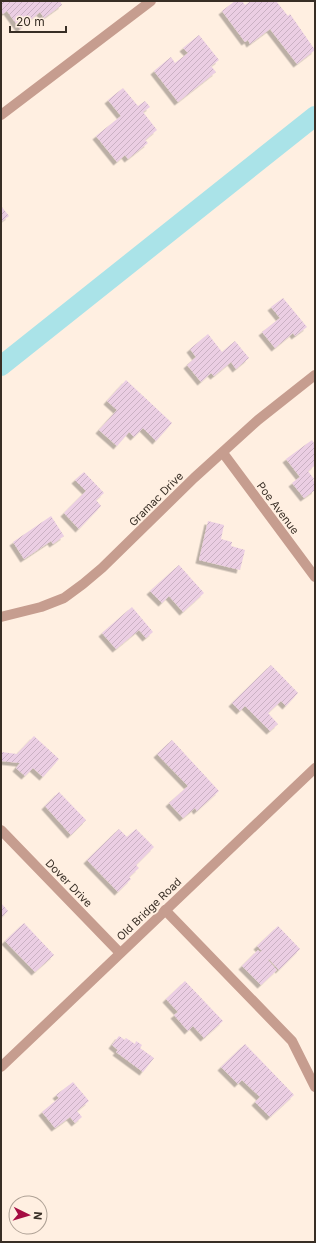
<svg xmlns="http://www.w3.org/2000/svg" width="316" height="1243" font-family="Inter,sans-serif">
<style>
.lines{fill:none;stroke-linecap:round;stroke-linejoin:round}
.canal{stroke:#aae3e8;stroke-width:20}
.building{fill:url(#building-hatch);filter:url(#shadow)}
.service{stroke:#c69d8f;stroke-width:10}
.minor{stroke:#c69d8f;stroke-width:10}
.labels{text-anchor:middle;stroke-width:4;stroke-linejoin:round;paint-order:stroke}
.street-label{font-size:11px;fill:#382e25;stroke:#ffefe1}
</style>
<defs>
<pattern id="building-hatch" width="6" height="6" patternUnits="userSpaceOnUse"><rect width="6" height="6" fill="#ebcee3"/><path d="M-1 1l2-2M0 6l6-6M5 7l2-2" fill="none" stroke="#cab1c3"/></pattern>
<filter id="shadow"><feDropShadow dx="-3.5" dy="3.5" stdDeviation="0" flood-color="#0004"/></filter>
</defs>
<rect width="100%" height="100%" fill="#ffefe1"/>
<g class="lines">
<!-- canal -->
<path class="canal" d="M1,366L315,116"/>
</g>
<!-- building -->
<g class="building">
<path d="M1,1H60L62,5L44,18L40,12L20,29L7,11L3,14L1,11Z"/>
<path d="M235,1H242L245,5L251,1H276L288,16L290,14L315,50L297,64L270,29L250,44L248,40L245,42L222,11Z"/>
<path d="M199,35L219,60L211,66L216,72L178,102L154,71L171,57L175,63L188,53L183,48Z"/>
<path d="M123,88L138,106L145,101L150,107L143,112L157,130L145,140L148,143L128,159L125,155L117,162L96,136L121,116L108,100Z"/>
<path d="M1,206L9,216L1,222Z"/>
<path d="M283,298L307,327L295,336L293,333L275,348L262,332L280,318L271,307Z"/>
<path d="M208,334L222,352L235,341L249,358L236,369L231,362L214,376L211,373L201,382L187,365L196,357L190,349Z"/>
<path d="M126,380L172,423L156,441L143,428L134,437L129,432L117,446L99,430L117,410L107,401Z"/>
<path d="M312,440L315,445V465L308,471L314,479L313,480L315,483V490L304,498L292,483L300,477L286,459Z"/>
<path d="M84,472L104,493L96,500L101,506L79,529L64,513L86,491L75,480Z"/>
<path d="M51,516L64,536L53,544L51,541L24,559L13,542Z"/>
<path d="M208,521L224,525L221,539L232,542L231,546L245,550L240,570L199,560Z"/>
<path d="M179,565L204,593L183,612L169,596L162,603L150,591Z"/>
<path d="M132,607L153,632L146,638L139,630L116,649L102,633Z"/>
<path d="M271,665L298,693L286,706L281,701L268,713L278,724L270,731L245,706L240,711L232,703Z"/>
<path d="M34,736L59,759L43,777L33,768L25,776L16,768L20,763L1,761V752L17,754Z"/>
<path d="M172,740L219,791L197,811L195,808L183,818L169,803L188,786L157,754Z"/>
<path d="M59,792L86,820L71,835L45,806Z"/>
<path d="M119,829L127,837L136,829L154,847L136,865L139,868L129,877L131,879L118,892L87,860Z"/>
<path d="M1,903L8,911L1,918Z"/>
<path d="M24,923L54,955L35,972L5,941Z"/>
<path d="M278,926L300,949L279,970L269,959L268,960L277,970L261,985L242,966L258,950L260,952L262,951L257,946Z"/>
<path d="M185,981L223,1021L204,1038L193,1026L188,1031L174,1015L178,1012L166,999Z"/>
<path d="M119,1036L125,1040L126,1038L135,1044L136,1041L142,1045L140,1048L154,1058L143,1072L116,1052L118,1050L112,1045Z"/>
<path d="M245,1044L294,1095L270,1117L255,1102L260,1097L242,1080L238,1084L221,1067Z"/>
<path d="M73,1082L89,1101L77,1111L82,1117L75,1123L70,1117L55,1128L42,1112L59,1098L56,1095Z"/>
</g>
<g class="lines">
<!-- service -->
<path class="service" d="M165,910L292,1041L315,1087"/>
<!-- minor -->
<g class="minor">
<path d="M1,115L151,1"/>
<path d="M223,453L315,577"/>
<path d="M1,617L41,607L64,598L83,584L102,568L194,478L258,420L315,375"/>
<path d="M1,830L120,953"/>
<path d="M1,1067L315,768"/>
</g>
</g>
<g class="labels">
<!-- street labels -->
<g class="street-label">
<text transform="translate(156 499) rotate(-45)" y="4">Gramac Drive</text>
<text transform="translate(278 508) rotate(53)" y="4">Poe Avenue</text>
<text transform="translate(69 883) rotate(46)" y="4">Dover Drive</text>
<text transform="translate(149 909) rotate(-44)" y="4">Old Bridge Road</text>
</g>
</g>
<!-- border -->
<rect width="316" height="1243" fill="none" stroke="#382e25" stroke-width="4"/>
<!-- north arrow -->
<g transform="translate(28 1215) rotate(95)"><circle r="19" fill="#ffefe1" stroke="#afa296"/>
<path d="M0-3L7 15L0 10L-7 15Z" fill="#a50c42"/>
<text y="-6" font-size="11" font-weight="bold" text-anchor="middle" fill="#382e25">N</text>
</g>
<!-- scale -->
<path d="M10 26v6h56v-6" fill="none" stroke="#382e25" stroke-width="2"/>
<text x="16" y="26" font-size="12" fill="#382e25" stroke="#ffefe1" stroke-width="3" paint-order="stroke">20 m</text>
</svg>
